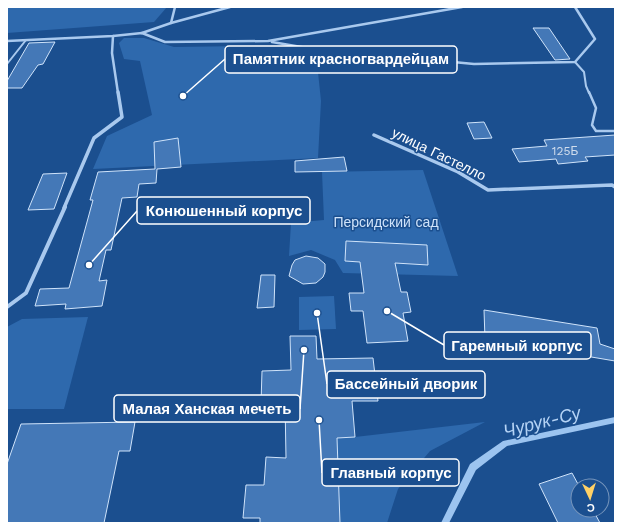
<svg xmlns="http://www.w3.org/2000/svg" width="622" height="530" font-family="'Work Sans',sans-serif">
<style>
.green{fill:#2e69ad}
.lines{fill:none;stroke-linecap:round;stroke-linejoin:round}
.stream{fill:#9cc4f0;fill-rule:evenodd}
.building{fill:#4478b7;stroke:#cfe3fa}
.lane-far1{stroke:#a9c9ee;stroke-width:2}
.lane{stroke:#a9c9ee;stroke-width:2.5}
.street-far2{stroke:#a9c9ee;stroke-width:2.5}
.street-far1{stroke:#a9c9ee;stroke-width:3.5}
.street{stroke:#a9c9ee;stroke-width:4}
.labels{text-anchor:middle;stroke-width:3;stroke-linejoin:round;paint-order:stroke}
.number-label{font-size:12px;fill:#d0dded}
.street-label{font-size:14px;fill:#fff;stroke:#1b4f8f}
.park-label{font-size:14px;fill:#cfe3fa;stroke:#1b4f8f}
.near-water-label{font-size:18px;font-style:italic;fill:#b5d3f5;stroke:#1b4f8f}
.leader{fill:none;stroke:#fff;stroke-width:1.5}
.callout-dot{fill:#fff;stroke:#1b4f8f;stroke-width:1.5}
.callout{fill:#1b4f8f;stroke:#fff;stroke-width:1.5}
.callout-label{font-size:15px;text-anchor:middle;font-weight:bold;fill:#fff}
</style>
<rect width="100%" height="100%" fill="#1b4f8f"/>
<!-- green -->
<g class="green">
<path d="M7,7H167L154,22L7,33Z"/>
<path d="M124,38H144L174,47L246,46L316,53L321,101L318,158L93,169L107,136L152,115L140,61L124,59L119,43Z"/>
<path d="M423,170L458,276L343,273L335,260L311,250L289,256L291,223L324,220L322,172Z"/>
<path d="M334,296L336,329L299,330V297Z"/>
<path d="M88,317L64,409H7V327L22,319Z"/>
<path d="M485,422L430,451L398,489L387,523H340L336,438L355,437Z"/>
</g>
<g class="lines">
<!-- stream -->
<path class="stream" d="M615,417V423L507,446L476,470L449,523H441L470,464L503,441Z"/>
</g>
<!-- building -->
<g class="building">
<path d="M533,28H549L570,59L555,60Z"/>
<path d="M55,42L43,64L38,65L22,88H7V81L29,43Z"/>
<path d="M484,122L492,138L474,139L467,123Z"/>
<path d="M615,135V155L585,157L588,161L558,164L556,159L519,162L512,149L547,146L544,140Z"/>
<path d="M178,138L181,167L157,169L156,183L139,184L137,197L122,198L111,250H106L99,281L107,280L102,306L65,309L66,304L35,306L40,289L69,288L93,200H90L98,172L155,169L154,142Z"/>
<path d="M344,157L347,171L295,172V161Z"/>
<path d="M67,173L54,209L28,210L43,174Z"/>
<path d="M346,241L427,245L428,265L395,263L401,292H407L411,312L403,313L408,341L367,343L363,311H351L349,293H364L360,262L345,261Z"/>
<path d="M306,256L318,258L325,264V272L323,277L316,283L303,284L289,276L292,265L295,260Z"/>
<path d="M261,275H275L274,307L257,308Z"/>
<path d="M484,310L597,328L600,344L615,349V361L485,339Z"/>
<path d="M290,336H316L317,359L373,358L378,401H352L355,437L337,438L340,523H260V518H243L246,485H264L266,457L286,458L285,402L261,403L262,371L291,370Z"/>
<path d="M135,422L130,451H119L104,523H7V464L21,424Z"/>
<path d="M572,473L579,486H578V510H593L600,523H558L539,484Z"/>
</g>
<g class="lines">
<!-- lane-far1 -->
<g class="lane-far1">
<path d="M575,62L584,72L586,86L589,93"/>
<path d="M7,64L26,40"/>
</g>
<!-- lane -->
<path class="lane" d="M589,92L596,108L592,125L596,131H615"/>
<!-- street-far2 -->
<g class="street-far2">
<path d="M171,23L175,7"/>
<path d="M142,33L171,23L230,7"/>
<path d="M113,36L112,53L118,93"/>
<path d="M7,41L113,36L142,33L165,42L268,41L462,7"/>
<path d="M272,42L307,48L474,64L575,62L595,39L575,7"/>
</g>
<!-- street-far1 -->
<g class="street-far1">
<path d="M374,135L458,172L488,190L612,185L615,187"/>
<path d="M64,208L94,138L122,117L118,92"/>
</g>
<!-- street -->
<path class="street" d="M7,307L26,293L65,207"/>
</g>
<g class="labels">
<!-- number labels -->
<g class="number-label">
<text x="565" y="155">125Б</text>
</g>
<!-- street labels -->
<g class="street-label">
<text transform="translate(439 154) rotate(26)" y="5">улица Гастелло</text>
</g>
<!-- park labels -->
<g class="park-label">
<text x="386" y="227">Персидский сад</text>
</g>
<!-- near-water labels -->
<g class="near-water-label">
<text transform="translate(542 422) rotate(-14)" y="6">Чурук-Су</text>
</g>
</g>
<!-- callouts -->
<path class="leader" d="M183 96L225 59M89 265L137 211M387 311L444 345M317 313L327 384M304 350L300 409M319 420L322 473"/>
<g class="callout-dot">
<circle cx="183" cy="96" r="4"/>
<circle cx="89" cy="265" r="4"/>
<circle cx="387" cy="311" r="4"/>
<circle cx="317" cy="313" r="4"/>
<circle cx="304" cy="350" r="4"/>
<circle cx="319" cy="420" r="4"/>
</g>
<g class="callout">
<rect x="225" y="46" width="232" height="27" rx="4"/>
<rect x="137" y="197" width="173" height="27" rx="4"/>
<rect x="444" y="332" width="147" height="27" rx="4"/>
<rect x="327" y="371" width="158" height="27" rx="4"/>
<rect x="114" y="395" width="186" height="27" rx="4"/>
<rect x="322" y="459" width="137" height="27" rx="4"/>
</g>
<g class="callout-label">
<text x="341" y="64">Памятник красногвардейцам</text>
<text x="224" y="216">Конюшенный корпус</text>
<text x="517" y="351">Гаремный корпус</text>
<text x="406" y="389">Бассейный дворик</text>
<text x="207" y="414">Малая Ханская мечеть</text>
<text x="391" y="478">Главный корпус</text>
</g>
<!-- border -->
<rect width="622" height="530" fill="none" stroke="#ffffff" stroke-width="16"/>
<!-- north arrow -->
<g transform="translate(590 498) rotate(176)"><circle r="19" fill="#1b4f8f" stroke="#7695bc"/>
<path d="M0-3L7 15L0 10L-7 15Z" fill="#ffd166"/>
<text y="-6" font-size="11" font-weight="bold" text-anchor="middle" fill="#ffffff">С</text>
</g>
</svg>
